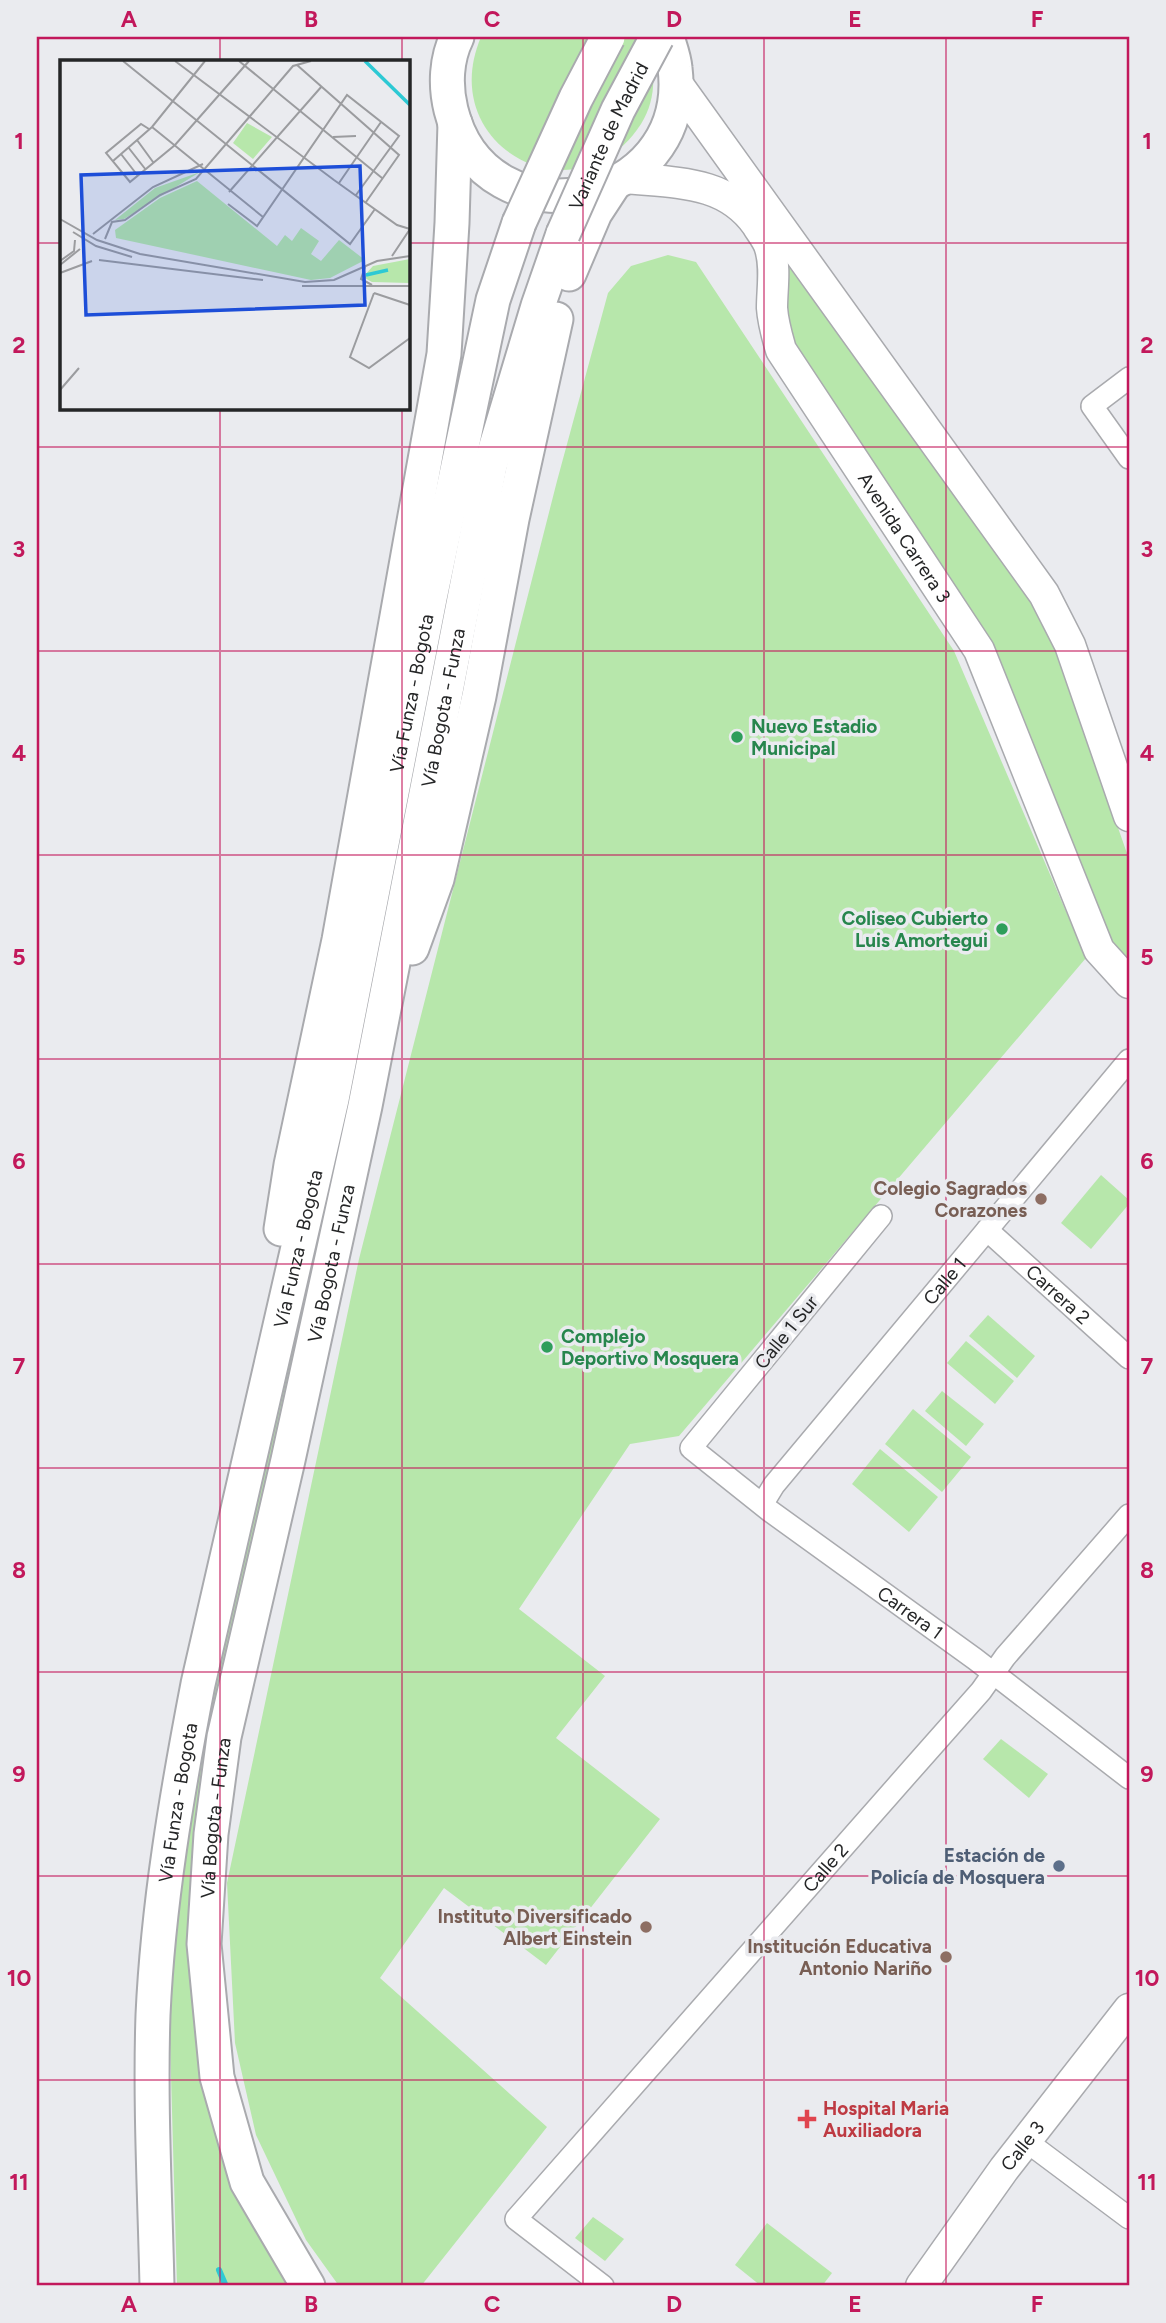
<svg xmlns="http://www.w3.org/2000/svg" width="1166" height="2323" font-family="Figtree,sans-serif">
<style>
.green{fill:#b7e7ab}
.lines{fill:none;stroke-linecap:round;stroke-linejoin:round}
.stream{stroke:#2dc9d4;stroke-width:6}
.minor-casing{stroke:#a9aaae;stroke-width:24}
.secondary-casing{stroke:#a9aaae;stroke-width:33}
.primary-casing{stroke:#a9aaae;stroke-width:37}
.minor{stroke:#fff;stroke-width:21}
.secondary{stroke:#fff;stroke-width:30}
.primary{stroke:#fff;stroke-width:33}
.primary-bridge-casing{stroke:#a9aaae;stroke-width:37;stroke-linecap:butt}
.primary-bridge{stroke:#fff;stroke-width:33}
.grid{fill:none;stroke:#c2185b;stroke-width:2;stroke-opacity:0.55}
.leisure-dot{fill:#2e9e5b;stroke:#eaebef;stroke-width:2.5}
.education-dot{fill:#8d6e63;stroke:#eaebef;stroke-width:2.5}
.service-dot{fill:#5c6f8a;stroke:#eaebef;stroke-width:2.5}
.health-dot{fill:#e0444e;stroke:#eaebef;stroke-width:2.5}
.labels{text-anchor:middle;stroke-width:7;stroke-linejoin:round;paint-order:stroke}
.street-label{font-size:19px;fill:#252627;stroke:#eaebef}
.leisure-label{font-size:19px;font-weight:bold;fill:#27864d;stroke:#eaebef;text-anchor:start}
.education-label{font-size:19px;font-weight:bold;fill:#785e54;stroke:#eaebef;text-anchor:end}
.service-label{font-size:19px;font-weight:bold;fill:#4e5e75;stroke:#eaebef;text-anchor:end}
.health-label{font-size:19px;font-weight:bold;fill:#be3a42;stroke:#eaebef;text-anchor:start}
.inset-river{fill:none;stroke:#2dc9d4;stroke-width:3.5}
.inset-road{fill:none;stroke:#9b9c9f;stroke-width:2}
.view{fill:#1d4ed8;fill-opacity:0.15;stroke:#1d4ed8;stroke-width:3.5}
.inset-edge{fill:none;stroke:#252627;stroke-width:3.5}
.neatline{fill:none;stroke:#c2185b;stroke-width:2.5}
.grid-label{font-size:23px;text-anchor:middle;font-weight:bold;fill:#c2185b}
</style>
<rect width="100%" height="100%" fill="#eaebef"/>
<!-- green -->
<g class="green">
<path d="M481,37H643C656,64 658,97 641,124C577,223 434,147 481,37Z"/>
<path d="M668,255L696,262L954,651L1086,958L679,1436L630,1444L519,1609L605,1676L556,1738L660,1819L546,1965L444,1888L380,1978L547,2127L421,2286H339L306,2240L256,2135L235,2043L227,1883L359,1259L557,481L608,293L631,266Z"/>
<path d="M786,263L1041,609L1129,859V961L1107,943L992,642L787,344Z"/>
<path d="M365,1000L375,1003L206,1751L189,1901L203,2035L291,2286H263L253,2284L239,2286H177L170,2041V1935L194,1761Z"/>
<path d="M1101,1175L1129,1200V1204L1091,1249L1061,1223Z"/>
<path d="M988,1315L1035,1356L1017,1378L969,1336Z"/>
<path d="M966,1341L1014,1381L995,1404L947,1363Z"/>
<path d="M942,1391L984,1424L966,1446L925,1411Z"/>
<path d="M913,1409L971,1457L942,1492L885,1444Z"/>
<path d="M880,1449L938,1497L909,1532L852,1484Z"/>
<path d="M1001,1739L1048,1774L1029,1798L983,1759Z"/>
<path d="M593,2217L624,2239L605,2261L575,2238Z"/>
<path d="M767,2223L832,2273L822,2286H761L735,2265Z"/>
</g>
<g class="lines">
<!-- stream -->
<path class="stream" d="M219,2270L225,2284"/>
<defs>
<g id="minor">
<path d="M1129,378L1092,406L1129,458"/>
<path id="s1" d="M881,1216L691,1448L770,1511L975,1659L1129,1778"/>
<path id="s2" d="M987,1230L1129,1358"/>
<path id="s3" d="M763,1503L774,1485L1129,1060"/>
<path d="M1026,2141L1129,2218"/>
<path id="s4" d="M603,2286L516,2219L912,1769L981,1691L1005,1657L1129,1515"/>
</g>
<g id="secondary">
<path d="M676,82L1044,594L1070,645L1129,816"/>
<path id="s5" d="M625,178C675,183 726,180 757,225C761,232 768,240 770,248C776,267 772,289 772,308C773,323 777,336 781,350L979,650L1099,950L1129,983"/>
<path id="s6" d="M921,2286L1004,2169L1129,2009"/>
</g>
<g id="primary">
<path d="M457,37C446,59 445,86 451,110C485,248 692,209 675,68C674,57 670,47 667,37"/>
<path d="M569,274L595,213L614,184"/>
<path d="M412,948L437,879L479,696L512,519L556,319"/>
<path d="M281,1229L291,1165L339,940L444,354L452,223L455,123"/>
<path id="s7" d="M157,2286C155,2197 150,2104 153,2015C158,1904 177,1793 198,1684L332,1099L430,598L493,300L519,223"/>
<path id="s8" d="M308,2286L247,2182L217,2077L204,1944L211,1834L224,1737L288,1460L365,1106L490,466L538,306L563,234"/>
</g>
</defs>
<!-- minor casing -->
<use href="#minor" class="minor-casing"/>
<!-- secondary casing -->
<use href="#secondary" class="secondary-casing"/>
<!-- primary casing -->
<use href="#primary" class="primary-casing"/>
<!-- minor -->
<use href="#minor" class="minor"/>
<!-- secondary -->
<use href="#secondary" class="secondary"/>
<!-- primary -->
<use href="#primary" class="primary"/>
<defs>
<g id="primary-bridge">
<path d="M519,223L576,98L608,37"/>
<path id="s9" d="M563,234L618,110L657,37"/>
</g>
</defs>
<!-- primary-bridge casing -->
<use href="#primary-bridge" class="primary-bridge-casing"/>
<!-- primary-bridge -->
<use href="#primary-bridge" class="primary-bridge"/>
</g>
<!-- grid -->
<path class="grid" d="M220,37V61M402,37V61M583,37V2286M764,37V2286M946,37V2286M37,243H61M408,243H1129M220,408V2286M402,408V2286M37,447H1129M37,651H1129M37,855H1129M37,1059H1129M37,1264H1129M37,1468H1129M37,1672H1129M37,1876H1129M37,2080H1129"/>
<!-- markers -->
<g class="leisure-dot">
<circle cx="737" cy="737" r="7"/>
<circle cx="1002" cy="929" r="7"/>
<circle cx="547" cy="1347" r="7"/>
</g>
<g class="education-dot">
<circle cx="1041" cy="1199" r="7"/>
<circle cx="646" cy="1927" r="7"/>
<circle cx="946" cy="1957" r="7"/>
</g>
<circle class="service-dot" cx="1059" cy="1866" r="7"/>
<path class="health-dot" d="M803.5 2108.5h7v7h7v7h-7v7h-7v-7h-7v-7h7z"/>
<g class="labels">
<!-- street labels -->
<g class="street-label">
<text dy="7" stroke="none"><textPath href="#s9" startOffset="108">Variante de Madrid</textPath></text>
<text dy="7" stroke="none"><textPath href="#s5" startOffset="500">Avenida Carrera 3</textPath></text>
<text dy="7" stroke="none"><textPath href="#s7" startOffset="1619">Vía Funza - Bogota</textPath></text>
<text dy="7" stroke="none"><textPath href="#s8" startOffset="1624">Vía Bogota - Funza</textPath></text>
<text dy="7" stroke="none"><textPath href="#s7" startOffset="1052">Vía Funza - Bogota</textPath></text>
<text dy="7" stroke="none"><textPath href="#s8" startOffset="1057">Vía Bogota - Funza</textPath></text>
<text dy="7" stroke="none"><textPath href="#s3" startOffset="287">Calle 1</textPath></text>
<text dy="7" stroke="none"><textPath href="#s2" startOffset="96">Carrera 2</textPath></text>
<text transform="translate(786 1332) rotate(-51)" y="7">Calle 1 Sur</text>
<text dy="7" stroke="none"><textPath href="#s1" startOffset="574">Carrera 1</textPath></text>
<text dy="7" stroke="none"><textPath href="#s7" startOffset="485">Vía Funza - Bogota</textPath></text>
<text dy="7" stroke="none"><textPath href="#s8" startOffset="490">Vía Bogota - Funza</textPath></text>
<text dy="7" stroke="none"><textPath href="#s4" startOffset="578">Calle 2</textPath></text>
<text dy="7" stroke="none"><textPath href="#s6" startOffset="173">Calle 3</textPath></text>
</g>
<!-- leisure labels -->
<g class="leisure-label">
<text x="751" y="733">Nuevo Estadio<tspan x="751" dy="22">Municipal</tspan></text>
<text x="988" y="925" text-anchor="end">Coliseo Cubierto<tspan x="988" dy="22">Luis Amortegui</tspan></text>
<text x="561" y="1343">Complejo<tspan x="561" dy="22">Deportivo Mosquera</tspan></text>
</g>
<!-- education labels -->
<g class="education-label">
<text x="1027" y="1195">Colegio Sagrados<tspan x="1027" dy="22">Corazones</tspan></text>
<text x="632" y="1923">Instituto Diversificado<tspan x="632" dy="22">Albert Einstein</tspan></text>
<text x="932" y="1953">Institución Educativa<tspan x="932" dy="22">Antonio Nariño</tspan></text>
</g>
<!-- service labels -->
<g class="service-label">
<text x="1045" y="1862">Estación de<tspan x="1045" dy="22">Policía de Mosquera</tspan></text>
</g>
<!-- health labels -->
<g class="health-label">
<text x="823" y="2115">Hospital Maria<tspan x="823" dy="22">Auxiliadora</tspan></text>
</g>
</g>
<!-- overview -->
<g transform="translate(60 60)">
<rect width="350" height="350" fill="#eaebef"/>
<path d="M187,63L212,77L193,99L173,83ZM140,112L64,159L55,160L95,128ZM137,121L217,186L225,175L232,181L241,168L259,181L251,194L261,201L279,180L305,200L270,218L251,220L56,178L55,170L100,138ZM350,199V223L312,222L303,217L313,206Z" fill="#b7e7ab"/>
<path class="inset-river" d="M305,1L350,45M306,215L328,210"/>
<path class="inset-road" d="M63,1L290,184L315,149M115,1L274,120L337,165L350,169M179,1L322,118M237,5L339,95L306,142M92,67L203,157M89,69L81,64L46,93L70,122L115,85L189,1M273,77L296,76M77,80L93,102M68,87L86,110M61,94L78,116M53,101L92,67L145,1M279,123L321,62M169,132L262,26M168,144L197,166L287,35L339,76L296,135M0,159L37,180L80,194L245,222L274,220L317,201L350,196M13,172L36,186L72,197M33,174L93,127L143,104M45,179L52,162L65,160L100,135L136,119L233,6L251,1M332,196L350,169M39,200L203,220M0,201L14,191L15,180M0,205L20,189M305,207L301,219L312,225M0,213L32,201M242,226H350M314,233L290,297L309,308L350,278M314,233L350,245M0,330L19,308"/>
<path class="view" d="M300,106L305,245L26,255L21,115Z"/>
<rect width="350" height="350" class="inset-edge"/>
</g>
<!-- border -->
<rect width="1166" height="2323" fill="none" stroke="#eaebef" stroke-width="77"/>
<rect x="38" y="38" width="1090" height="2246" class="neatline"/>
<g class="grid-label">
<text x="129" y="27">A</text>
<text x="311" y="27">B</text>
<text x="492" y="27">C</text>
<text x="674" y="27">D</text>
<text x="855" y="27">E</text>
<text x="1037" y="27">F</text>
<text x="19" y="149">1</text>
<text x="1147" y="149">1</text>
<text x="19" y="353">2</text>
<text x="1147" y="353">2</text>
<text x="19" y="557">3</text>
<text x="1147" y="557">3</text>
<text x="19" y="761">4</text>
<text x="1147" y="761">4</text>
<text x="19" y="965">5</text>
<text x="1147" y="965">5</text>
<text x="19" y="1169">6</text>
<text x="1147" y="1169">6</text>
<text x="19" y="1374">7</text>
<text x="1147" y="1374">7</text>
<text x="19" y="1578">8</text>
<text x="1147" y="1578">8</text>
<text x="19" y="1782">9</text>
<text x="1147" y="1782">9</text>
<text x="19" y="1986">10</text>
<text x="1147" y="1986">10</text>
<text x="19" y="2190">11</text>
<text x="1147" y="2190">11</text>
<text x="129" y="2312">A</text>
<text x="311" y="2312">B</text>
<text x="492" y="2312">C</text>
<text x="674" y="2312">D</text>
<text x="855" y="2312">E</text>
<text x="1037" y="2312">F</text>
</g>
</svg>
